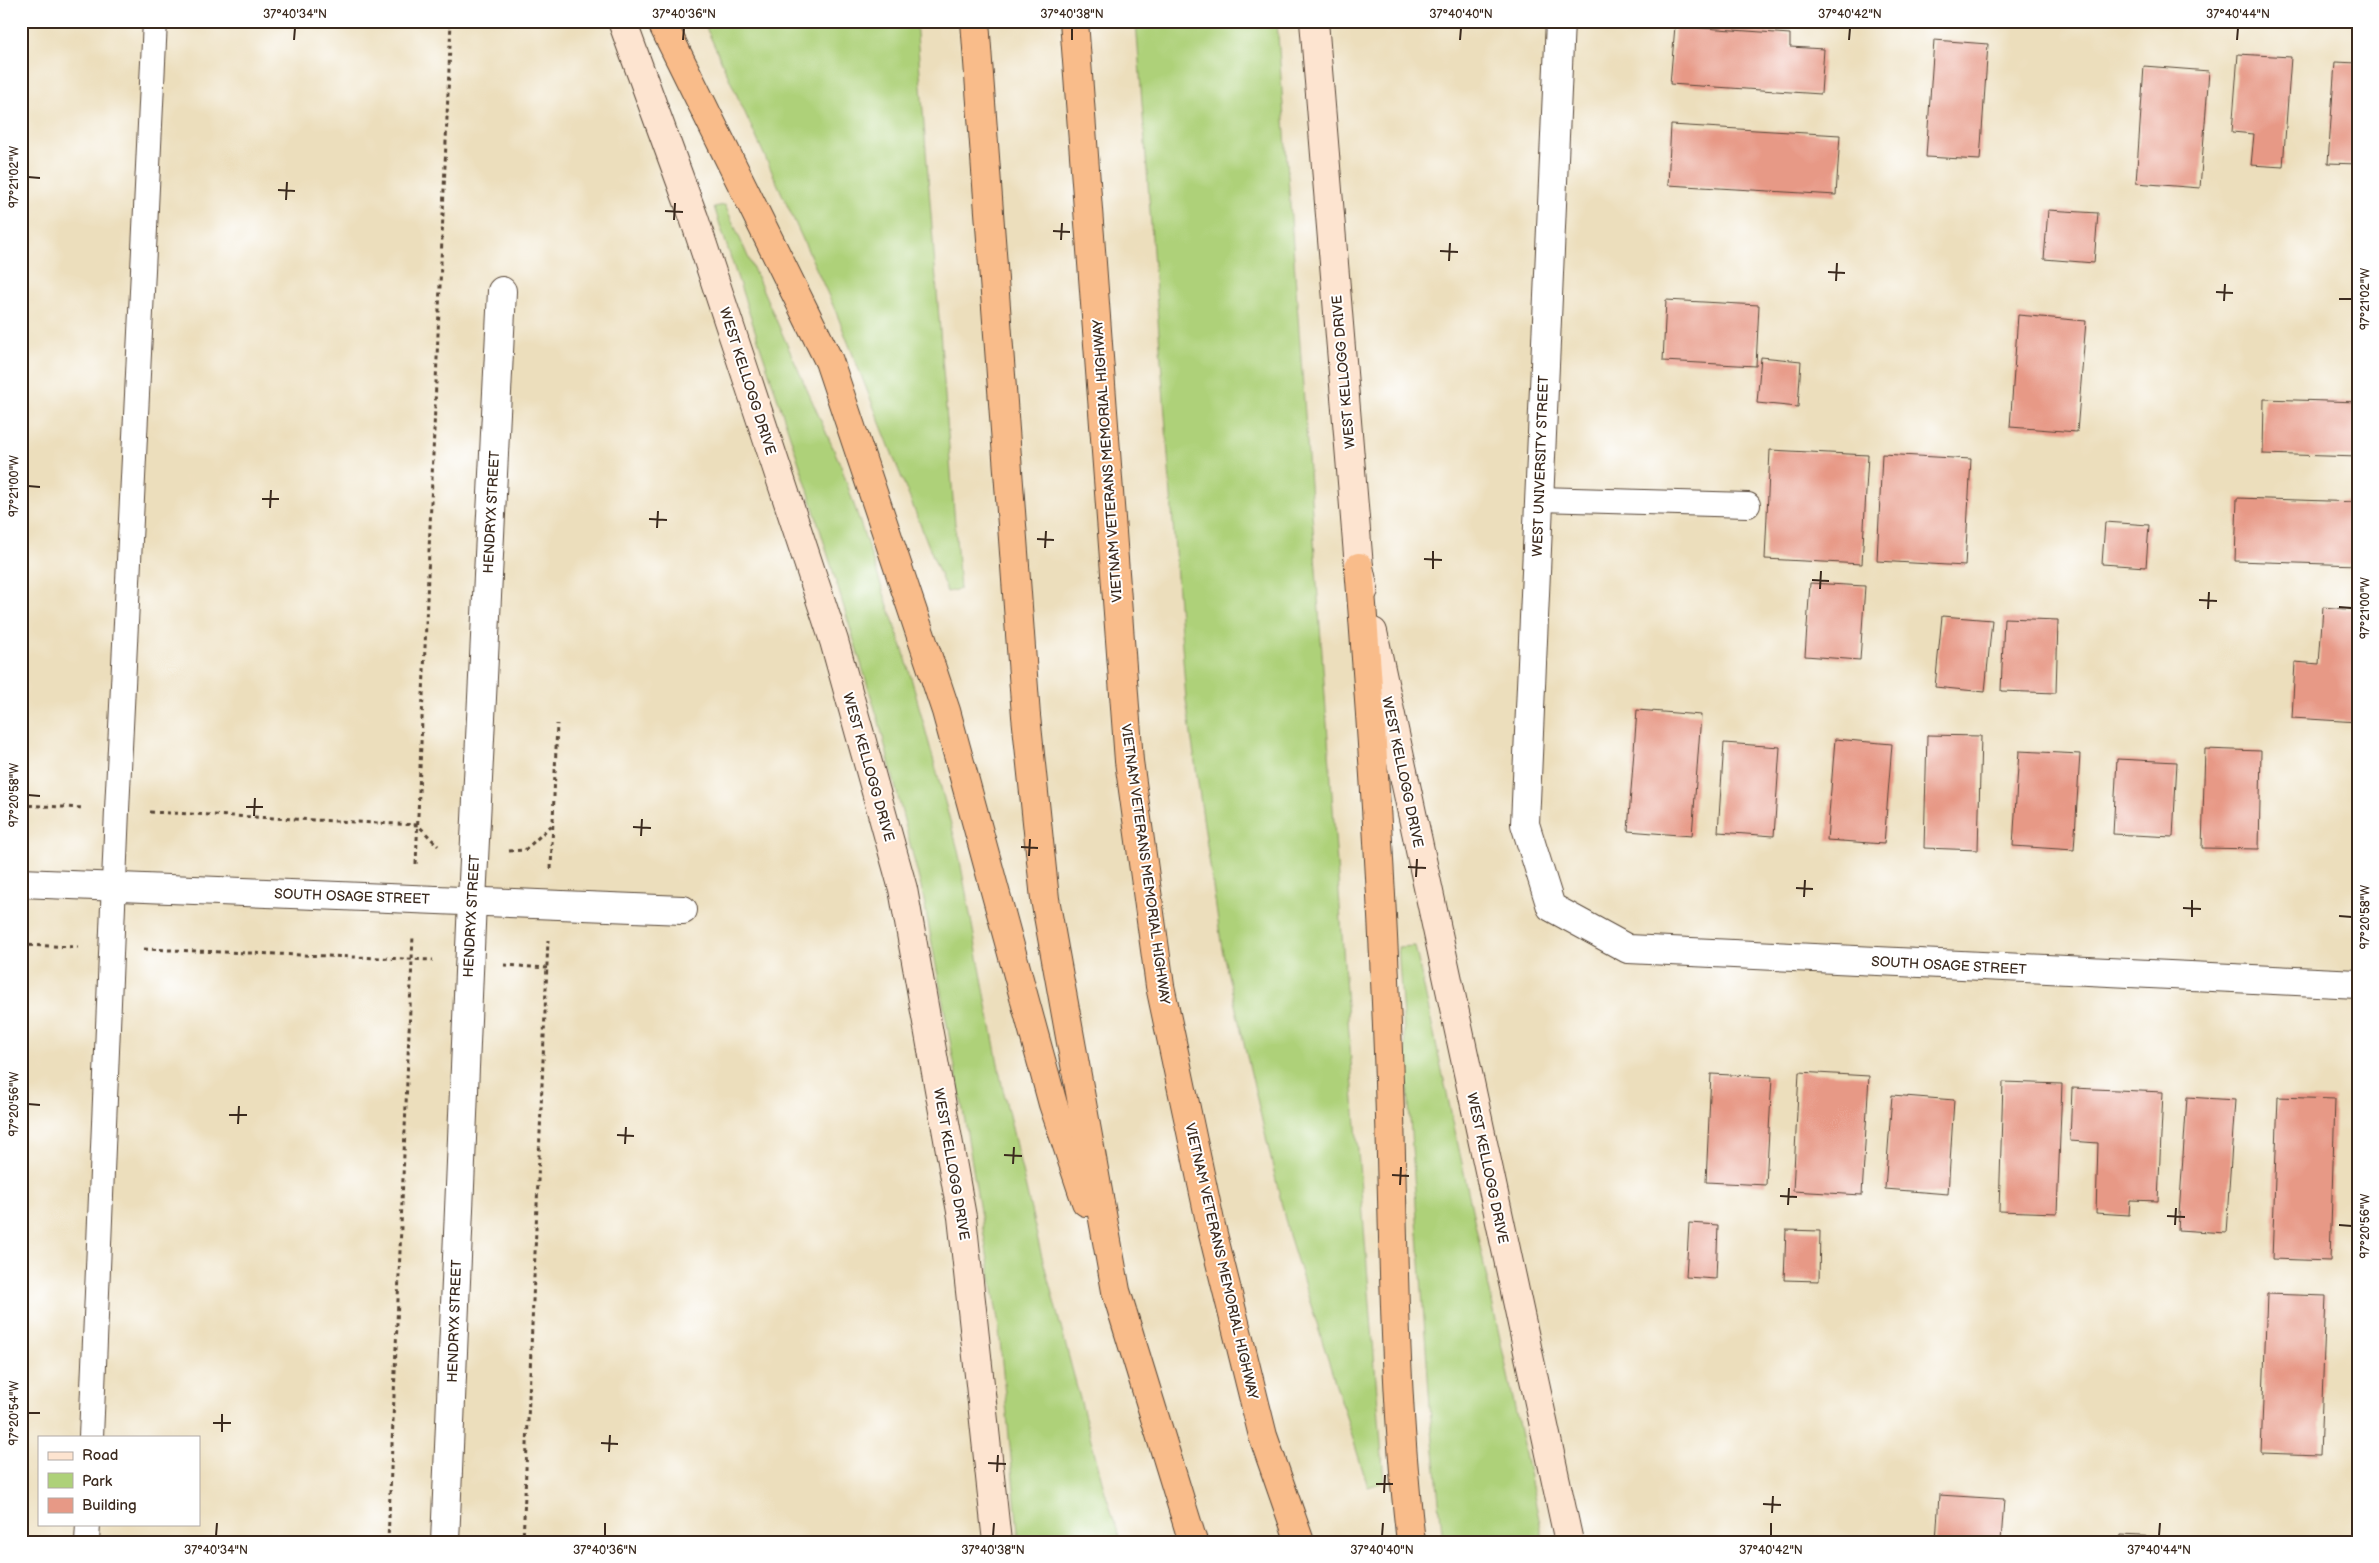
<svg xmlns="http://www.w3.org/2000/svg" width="2379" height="1563" font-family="'Balsamiq Sans',sans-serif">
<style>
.green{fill:#aed179;stroke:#747e4c}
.building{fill:#e79986}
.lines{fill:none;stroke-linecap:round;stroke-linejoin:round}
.service-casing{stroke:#564536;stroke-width:26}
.minor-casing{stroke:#564536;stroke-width:30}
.secondary-casing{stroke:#564536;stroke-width:30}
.motorway-casing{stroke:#564536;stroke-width:30}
.path{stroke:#564536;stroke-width:3;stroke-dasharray:4 4;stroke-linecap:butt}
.service{stroke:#fff;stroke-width:24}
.minor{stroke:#fff;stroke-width:28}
.secondary{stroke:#fde4d0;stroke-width:28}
.motorway{stroke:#f9bc8a;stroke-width:28}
.ticks{fill:none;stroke:#3b2a1e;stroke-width:2}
.labels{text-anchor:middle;stroke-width:4;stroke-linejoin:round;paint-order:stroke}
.street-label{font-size:14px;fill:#3b2a1e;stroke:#fff}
.neatline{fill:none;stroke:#3b2a1e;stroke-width:2}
.ticks-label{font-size:12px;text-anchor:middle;fill:#3b2a1e}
</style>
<rect width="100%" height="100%" fill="#fff"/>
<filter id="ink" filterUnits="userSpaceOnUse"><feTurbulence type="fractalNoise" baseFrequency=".02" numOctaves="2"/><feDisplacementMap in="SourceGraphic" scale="10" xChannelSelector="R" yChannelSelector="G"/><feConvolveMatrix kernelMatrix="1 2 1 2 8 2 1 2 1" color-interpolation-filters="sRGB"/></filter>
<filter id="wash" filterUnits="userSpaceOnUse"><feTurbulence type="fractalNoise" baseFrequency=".0096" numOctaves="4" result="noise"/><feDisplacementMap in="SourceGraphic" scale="20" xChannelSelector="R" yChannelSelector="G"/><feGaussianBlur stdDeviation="1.12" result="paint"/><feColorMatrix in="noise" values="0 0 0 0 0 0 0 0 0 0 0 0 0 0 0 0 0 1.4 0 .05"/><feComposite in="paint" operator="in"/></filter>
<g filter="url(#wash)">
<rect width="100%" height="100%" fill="#ecdebc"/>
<!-- green -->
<g class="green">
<path d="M703,21H916L960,589L947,592L836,312Z"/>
<path d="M1136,21H1277L1352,1075L1384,1482L1368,1487L1288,1232L1222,949L1186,700Z"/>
<path d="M725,205L841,466L906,659L958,850L1002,1085L1040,1249L1105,1492L1121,1542H1019L998,1320L965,1121L923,895L879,722L808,490L714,207Z"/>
<path d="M1415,946L1544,1542H1443L1431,1420L1398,947Z"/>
</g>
<g id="blocks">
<!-- building -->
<g class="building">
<path d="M1675,26L1790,34V47L1824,49L1821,94L1670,84Z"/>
<path d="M1934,40L1988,44L1980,160L1926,157Z"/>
<path d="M2238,54L2291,57L2283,167L2251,165L2254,134L2232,132Z"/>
<path d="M2335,62L2358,63V164L2328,163Z"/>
<path d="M2144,66L2209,71L2200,188L2136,183Z"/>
<path d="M1671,125L1840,135L1836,195L1668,185Z"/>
<path d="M2048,210L2098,213L2094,263L2044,259Z"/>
<path d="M1666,300L1759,305L1756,366L1663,361Z"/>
<path d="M2018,315L2086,321L2077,432L2010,427Z"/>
<path d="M1761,357L1801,361L1798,407L1757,403Z"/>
<path d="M2264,399L2358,402V457L2263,454Z"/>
<path d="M1770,450L1868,455L1862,564L1765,559Z"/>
<path d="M1882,454L1971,459L1965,566L1877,561Z"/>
<path d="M2237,498L2358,502V565L2235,561Z"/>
<path d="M2105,522L2149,525L2146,567L2102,564Z"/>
<path d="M1810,583L1865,586L1860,660L1805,656Z"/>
<path d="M2323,607L2358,610V722L2292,718L2295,662L2319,664Z"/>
<path d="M1942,616L1992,620L1985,692L1935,687Z"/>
<path d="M2004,618L2058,620L2056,693L2001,691Z"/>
<path d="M1637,710L1701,715L1692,836L1628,831Z"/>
<path d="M1927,735L1981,736L1978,850L1924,848Z"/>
<path d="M1835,739L1892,744L1884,844L1827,840Z"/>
<path d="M1724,743L1780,747L1774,836L1718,832Z"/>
<path d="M2205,749L2261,751L2259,849L2202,848Z"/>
<path d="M2019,751L2080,754L2074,850L2013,846Z"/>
<path d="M2117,759L2177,762L2173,837L2113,834Z"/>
<path d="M1799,1072L1869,1076L1862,1195L1793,1191Z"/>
<path d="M1711,1074L1772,1077L1766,1185L1706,1182Z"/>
<path d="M2003,1082L2062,1084L2057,1213L1999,1211Z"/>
<path d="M2072,1088L2163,1092L2158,1201L2130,1200L2129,1215L2096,1213L2098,1143L2070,1141Z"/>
<path d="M1892,1095L1954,1100L1948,1194L1885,1189Z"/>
<path d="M2187,1097L2235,1100L2226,1233L2178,1230Z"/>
<path d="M2278,1097L2335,1099L2330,1261L2272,1259Z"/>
<path d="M1689,1223L1718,1225L1716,1279L1686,1277Z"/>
<path d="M1786,1230L1820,1231L1819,1281L1784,1280Z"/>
<path d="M2267,1294L2326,1296L2320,1455L2261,1453Z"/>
<path d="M1939,1495L2004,1499L2001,1542H1936Z"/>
<path d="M2121,1535L2179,1538L2178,1542H2120Z"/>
</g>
</g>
</g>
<g filter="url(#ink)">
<use href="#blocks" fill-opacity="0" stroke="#564536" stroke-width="1"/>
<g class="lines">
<defs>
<g id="service">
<path d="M1539,499L1748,505"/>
<path d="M91,1437L117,810L155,21"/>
<path d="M87,1542L88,1524"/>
</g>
<g id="minor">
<path d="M1560,21L1525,824L1551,907L1628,949L2358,984"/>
<path d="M21,883L683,910"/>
<path d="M445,1542L472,901L502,291"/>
</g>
<g id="secondary">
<path d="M622,21L694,218L834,641L903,889L962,1217L997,1542"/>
<path d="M1314,21L1359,567L1364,590"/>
<path d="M1373,632L1569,1542"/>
</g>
<g id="motorway">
<path d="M661,21L829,361L946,711L1053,1104L1086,1202"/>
<path d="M975,21L1026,716L1045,899L1116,1291L1193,1542"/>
<path d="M1074,21L1129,761L1160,986L1211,1226L1263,1436L1300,1542"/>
<path d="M1359,567C1372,728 1382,890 1388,1052C1394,1215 1392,1379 1411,1542"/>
</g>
</defs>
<!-- service casing -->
<use href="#service" class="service-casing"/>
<!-- minor casing -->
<use href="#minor" class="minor-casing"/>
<!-- secondary casing -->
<use href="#secondary" class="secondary-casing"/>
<!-- motorway casing -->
<use href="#motorway" class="motorway-casing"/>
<!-- path -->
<g class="path">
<path d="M21,805L84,808"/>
<path d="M150,812L418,825L438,846"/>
<path d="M509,851L525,850L553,824"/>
<path d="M416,864L451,21"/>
<path d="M551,869L557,724"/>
<path d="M21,945L78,947"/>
<path d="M144,949L433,960"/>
<path d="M504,965L547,968"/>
<path d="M388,1542L413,935"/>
<path d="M523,1542L548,940"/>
</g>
<!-- service -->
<use href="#service" class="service"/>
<!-- minor -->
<use href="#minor" class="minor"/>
<!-- secondary -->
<use href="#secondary" class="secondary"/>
<!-- motorway -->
<use href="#motorway" class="motorway"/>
</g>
</g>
<!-- ticks -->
<path class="ticks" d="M294,40L295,28M683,40L684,28M1072,40V28M1460,40L1461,28M1849,40L1850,28M2237,40L2238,28M28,177L40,178M278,190L295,191M286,200L287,182M665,211L683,212M674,220L675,203M1053,231L1070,232M1061,240L1062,223M1440,251L1458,252M1449,261L1450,243M1828,272L1845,273M1836,281L1837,263M2216,292L2233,293M2339,299H2352M2224,301L2225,284M28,486L40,487M262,499H279M270,508L271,490M649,519L667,520M657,528L658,511M1037,539L1054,540M1045,548L1046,531M1424,559L1442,560M1433,569V551M1812,580L1829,581M1820,589L1821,571M2199,600L2217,601M2339,607L2352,608M2208,609L2209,592M28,795L40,796M246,807H263M254,816L255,798M633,827L651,828M641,836L642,819M1021,847L1038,848M1029,856L1030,839M1408,867L1426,868M1416,877L1417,859M1796,888L1813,889M1804,897L1805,880M2183,908L2201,909M2339,916L2352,917M2192,917V900M28,1104L40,1105M229,1115H247M238,1124L239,1106M617,1135L634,1136M625,1144L626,1127M1004,1155L1022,1156M1013,1164L1014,1147M1392,1175L1409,1176M1400,1185L1401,1167M1780,1196L1797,1197M1788,1205L1789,1188M2167,1216L2185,1217M2175,1225L2176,1208M2339,1225L2352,1226M28,1413H40M213,1423H231M222,1432V1414M601,1443L618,1444M609,1452L610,1435M988,1463L1006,1464M997,1472L998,1455M1376,1484H1393M1384,1493L1385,1475M1763,1504L1781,1505M1772,1513L1773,1496M216,1536L217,1523M605,1536V1523M993,1536L994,1523M1382,1536L1383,1523M1771,1536V1523M2159,1536L2160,1523"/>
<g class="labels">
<!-- street labels -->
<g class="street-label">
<text transform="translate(1343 372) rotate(-95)" y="5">WEST KELLOGG DRIVE</text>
<text transform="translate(748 381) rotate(72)" y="5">WEST KELLOGG DRIVE</text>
<text transform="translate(1107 461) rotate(-94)" y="5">VIETNAM VETERANS MEMORIAL HIGHWAY</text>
<text transform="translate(1540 466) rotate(-88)" y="5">WEST UNIVERSITY STREET</text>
<text transform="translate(491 512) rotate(-87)" y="5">HENDRYX STREET</text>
<text transform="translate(869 767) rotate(74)" y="5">WEST KELLOGG DRIVE</text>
<text transform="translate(1403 772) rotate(78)" y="5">WEST KELLOGG DRIVE</text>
<text transform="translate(1146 864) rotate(82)" y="5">VIETNAM VETERANS MEMORIAL HIGHWAY</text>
<text transform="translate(352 896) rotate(2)" y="5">SOUTH OSAGE STREET</text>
<text transform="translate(471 916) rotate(-87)" y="5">HENDRYX STREET</text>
<text transform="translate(1949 965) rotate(3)" y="5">SOUTH OSAGE STREET</text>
<text transform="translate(952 1164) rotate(80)" y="5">WEST KELLOGG DRIVE</text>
<text transform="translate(1488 1168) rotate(78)" y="5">WEST KELLOGG DRIVE</text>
<text transform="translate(1222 1261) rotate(77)" y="5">VIETNAM VETERANS MEMORIAL HIGHWAY</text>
<text transform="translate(454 1321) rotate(-88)" y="5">HENDRYX STREET</text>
</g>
</g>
<!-- margin -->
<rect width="2379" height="1563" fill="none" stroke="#fff" stroke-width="55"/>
<!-- legend -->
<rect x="38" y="1436" width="162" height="90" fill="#ffffff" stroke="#b1aaa5"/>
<rect x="48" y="1452" width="25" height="8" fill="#fde4d0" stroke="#b1aaa5"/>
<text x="82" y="1460" font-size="15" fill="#3b2a1e">Road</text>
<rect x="48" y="1473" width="25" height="15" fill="#aed179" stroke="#b1aaa5"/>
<text x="82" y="1486" font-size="15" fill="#3b2a1e">Park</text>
<rect x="48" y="1498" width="25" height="15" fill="#e79986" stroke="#b1aaa5"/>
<text x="82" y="1510" font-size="15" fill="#3b2a1e">Building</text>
<rect x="28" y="28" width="2324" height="1508" class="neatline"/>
<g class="ticks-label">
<text x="295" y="18">37°40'34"N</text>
<text x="684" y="18">37°40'36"N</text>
<text x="1072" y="18">37°40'38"N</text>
<text x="1461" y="18">37°40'40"N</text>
<text x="1850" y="18">37°40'42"N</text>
<text x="2238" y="18">37°40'44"N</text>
<text transform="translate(14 177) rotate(-90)" y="4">97°21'02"W</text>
<text transform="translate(2365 299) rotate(-90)" y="4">97°21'02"W</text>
<text transform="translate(14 486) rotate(-90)" y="4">97°21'00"W</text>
<text transform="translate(2365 608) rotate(-90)" y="4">97°21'00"W</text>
<text transform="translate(14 795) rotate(-90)" y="4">97°20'58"W</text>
<text transform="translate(2365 917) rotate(-90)" y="4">97°20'58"W</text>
<text transform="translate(14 1104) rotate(-90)" y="4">97°20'56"W</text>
<text transform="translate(2365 1226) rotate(-90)" y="4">97°20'56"W</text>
<text transform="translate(14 1413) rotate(-90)" y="4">97°20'54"W</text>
<text x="216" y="1554">37°40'34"N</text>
<text x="605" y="1554">37°40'36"N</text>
<text x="993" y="1554">37°40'38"N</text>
<text x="1382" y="1554">37°40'40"N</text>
<text x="1771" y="1554">37°40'42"N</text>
<text x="2159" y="1554">37°40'44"N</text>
</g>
</svg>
